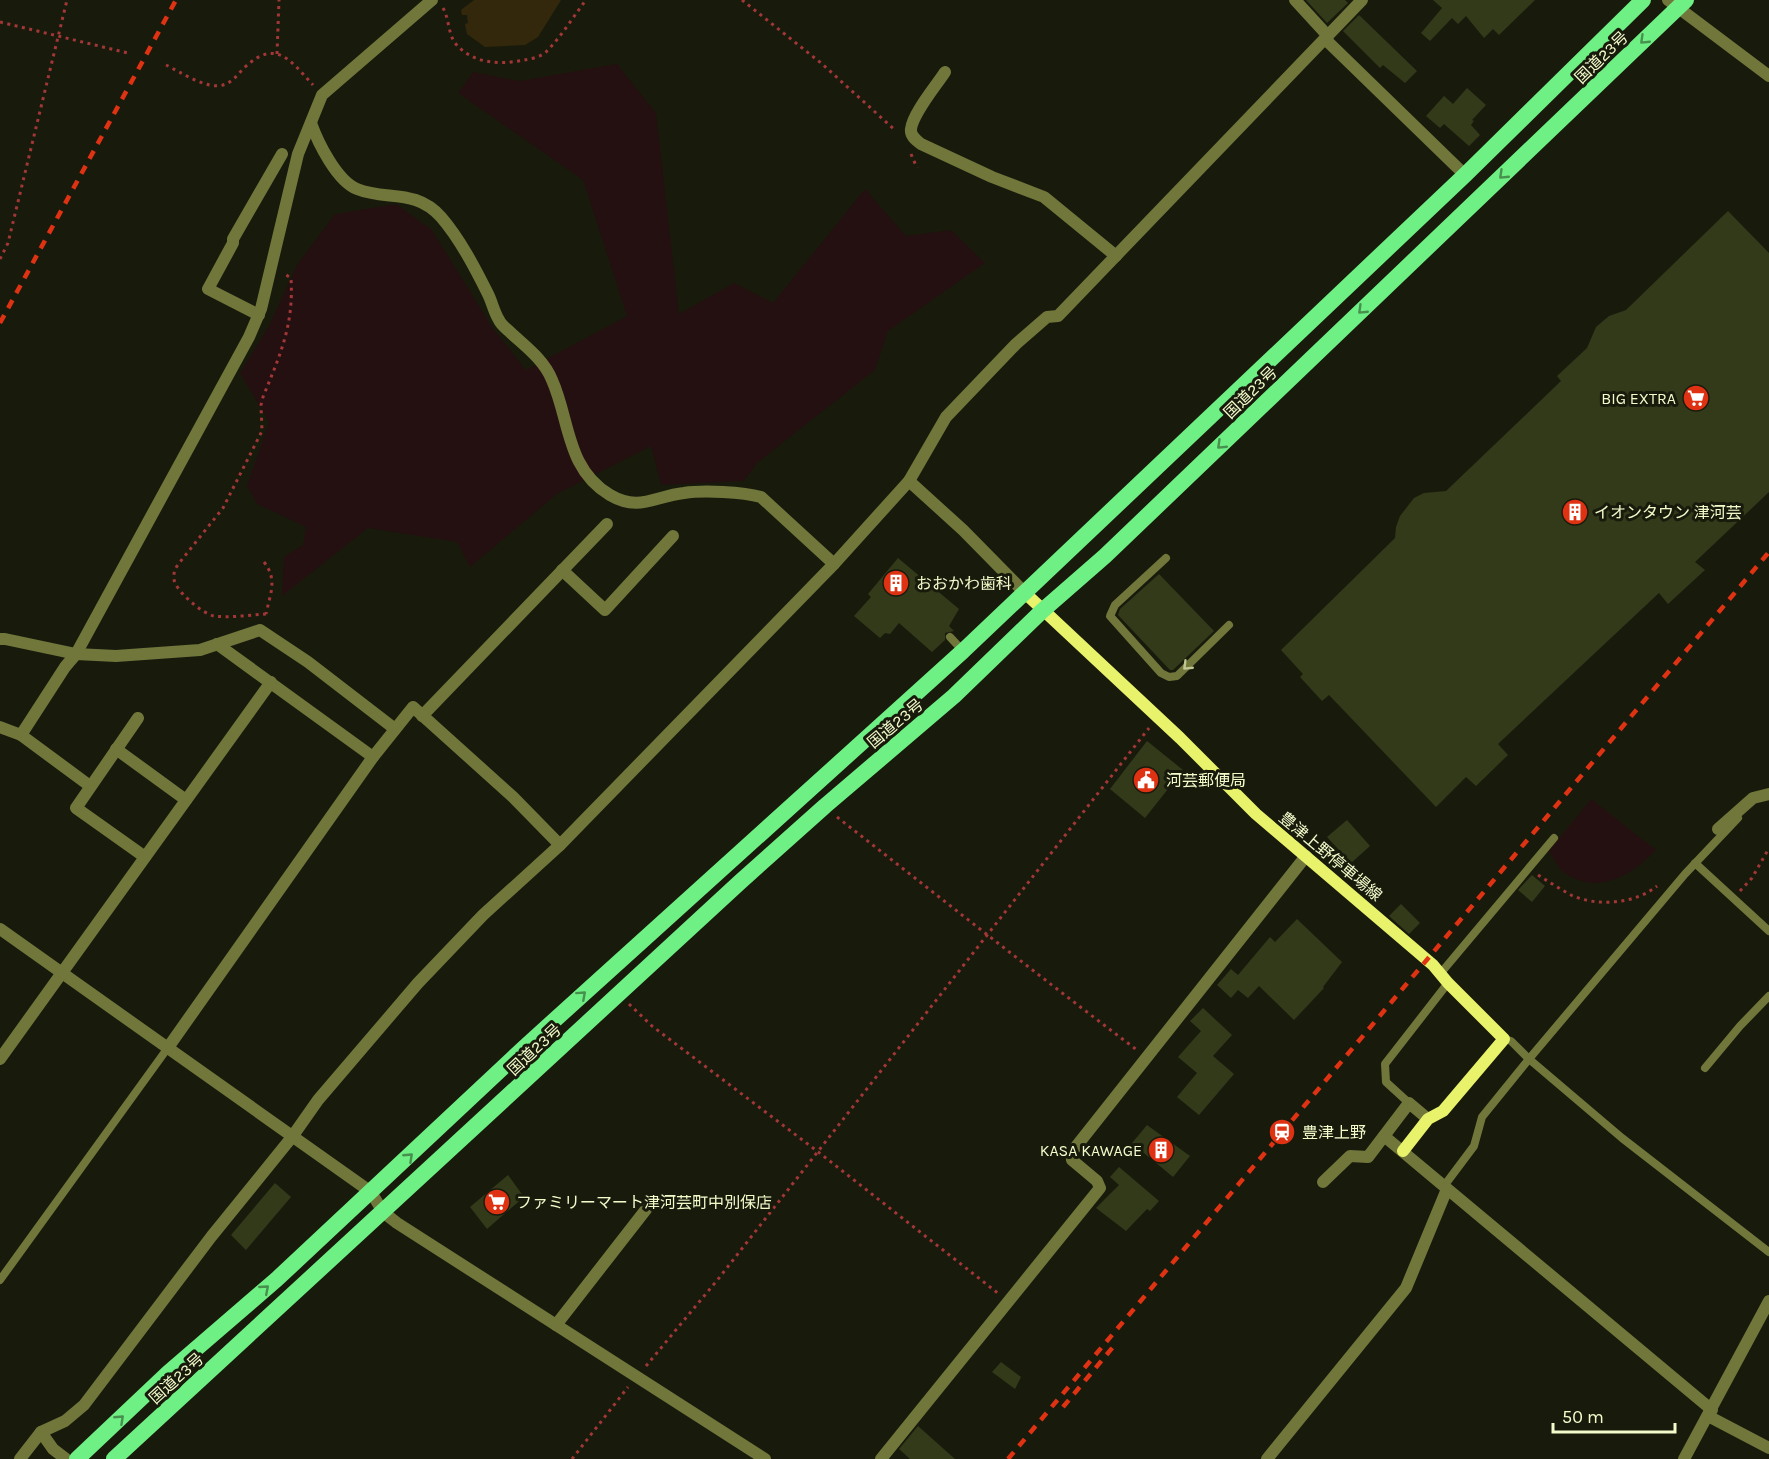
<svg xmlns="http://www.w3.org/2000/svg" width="1769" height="1459" font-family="Karla,'Noto Sans JP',sans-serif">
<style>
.green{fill:#241010}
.water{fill:#34280c}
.building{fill:#323a1a}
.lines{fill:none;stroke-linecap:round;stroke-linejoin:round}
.path{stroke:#a33637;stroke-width:3;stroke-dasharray:3 4.5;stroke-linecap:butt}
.service{stroke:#71763b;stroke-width:8}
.minor{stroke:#71763b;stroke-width:12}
.tertiary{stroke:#71763b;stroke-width:12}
.secondary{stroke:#e8f26a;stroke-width:12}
.trunk{stroke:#6ef084;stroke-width:16}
.rail{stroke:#de3213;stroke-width:4.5;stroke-dasharray:9 8;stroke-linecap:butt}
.oneway{stroke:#47904e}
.oneway2{stroke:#bfc691}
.labels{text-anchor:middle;stroke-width:6;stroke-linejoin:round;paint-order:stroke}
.street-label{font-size:16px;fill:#f3fbcb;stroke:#181b0c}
.poi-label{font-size:16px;fill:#f3fbcb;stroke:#181b0c;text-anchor:start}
</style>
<rect width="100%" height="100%" fill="#181b0c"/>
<!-- green -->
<g class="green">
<path d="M617,64L656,113L679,314L734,283L773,303L865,189L906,236L951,230L985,263L888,331L875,370L757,463L744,481L661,485L651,446L557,494L470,567L457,542L368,528L282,596L284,557L303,545L306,527L257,504L247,486L269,422L240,373L269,326L297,265L335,214L396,204L432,230L492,327L526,370L627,316L583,180L458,93L473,72L519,81Z"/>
<path d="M1591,799L1656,850C1631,876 1596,897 1562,871C1557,866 1553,857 1549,851Z"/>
</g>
<!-- water -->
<path class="water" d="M474,0H561L538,37L525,45L485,47L467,34L465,24L468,23L467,15H462L461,10Z"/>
<!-- building -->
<g class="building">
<path d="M1306,0H1345L1348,3L1327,23Z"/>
<path d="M1433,0H1535L1499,35L1493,29L1484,38L1466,16L1458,24L1452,18L1430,41L1421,33L1442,8Z"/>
<path d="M1359,15L1417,71L1405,83L1383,65L1380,68L1343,31Z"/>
<path d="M1467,88L1486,105L1472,120L1474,121L1471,125L1480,135L1469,146L1444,124L1440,128L1426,116L1444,96L1453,104Z"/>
<path d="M1728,211L1769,253V492L1695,562L1705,570L1668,604L1659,593L1498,744L1508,755L1476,786L1466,777L1436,807L1329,695L1322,701L1300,677L1303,674L1281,650L1395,538L1396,527L1400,516L1414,498L1424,493L1446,491L1561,381L1557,376L1587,348L1596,327L1609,316L1626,310Z"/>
<path d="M898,558L959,609L949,626L954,631L945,633V640L932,652L899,623L890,634L885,633L880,638L854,616L871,597L868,594Z"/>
<path d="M1159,574L1214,631L1173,670H1170L1118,615L1120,609Z"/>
<path d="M1147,741L1183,770L1145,818L1110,789Z"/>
<path d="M1347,820L1370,846L1351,863L1327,837Z"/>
<path d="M1532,875L1545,886L1532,902L1518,890Z"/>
<path d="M1401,904L1420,923L1409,934L1389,916Z"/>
<path d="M1297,919L1342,962L1323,987L1324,988L1294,1020L1259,986L1248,998L1238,990L1231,998L1217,985L1231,969L1238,975L1270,937L1275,942Z"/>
<path d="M1203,1008L1232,1035L1213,1056L1234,1074L1199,1115L1177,1097L1197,1073L1178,1057L1201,1031L1190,1021Z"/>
<path d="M1147,1125L1190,1156L1173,1177L1132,1143Z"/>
<path d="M1119,1167L1159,1201L1150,1211L1147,1209L1126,1231L1096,1208L1119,1185L1110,1177Z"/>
<path d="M508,1175L524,1197L487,1229L470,1207Z"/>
<path d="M275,1183L291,1197L246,1250L231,1235Z"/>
<path d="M1001,1362L1021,1377L1015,1389L992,1372Z"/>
<path d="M918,1426L955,1459H910L899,1449Z"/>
</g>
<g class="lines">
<!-- path -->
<g class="path">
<path d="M742,0L821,63L896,131"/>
<path d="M443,8C449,18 448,33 455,43C472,64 500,65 524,60C531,59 540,57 546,52C561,37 573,17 586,0"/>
<path d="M0,22L128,53"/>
<path d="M277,54L279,0"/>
<path d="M166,65C180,72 208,90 223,85C233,82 238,74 245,67C276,38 291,61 313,85"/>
<path d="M911,154L917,168"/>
<path d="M0,259L8,243L67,0"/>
<path d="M264,562C278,580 270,594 266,614"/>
<path d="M266,614C249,615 231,618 214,616C203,614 175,591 174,579C173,572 176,567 180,562L223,508L262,431L261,405L263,397C280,355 294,325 291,278L283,273"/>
<path d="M837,817C937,895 1036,974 1137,1050"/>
<path d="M1538,875C1549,882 1560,889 1571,895C1596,907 1635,904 1657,886"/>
<path d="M1740,891L1752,878L1769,848"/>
<path d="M629,1004L652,1026L817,1151L999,1294"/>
<path d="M646,1366L719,1278L1149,728"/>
<path d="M572,1459L628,1387"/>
</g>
<!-- service -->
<g class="service">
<path d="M1166,558L1115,605L1110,616L1161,673L1169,677L1177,676L1229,625"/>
<path d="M950,637L963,651"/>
<path d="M1695,863L1769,931"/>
<path d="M1440,974L1554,838"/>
<path d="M1504,1039L1511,1041L1529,1059L1622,1138L1769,1252"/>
<path d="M1705,1068L1740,1026L1769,996"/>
<path d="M1409,1103L1386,1082L1385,1064L1448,983"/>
<path d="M1444,1186L1474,1146L1482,1117L1529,1059L1685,874L1738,818"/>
<path d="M0,1280L167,1049"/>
</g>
<!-- minor -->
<g class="minor">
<path d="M1295,0L1328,36"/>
<path d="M1668,0L1769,76"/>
<path d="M1325,39L1465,175"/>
<path d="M945,72C936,86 913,113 911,129C910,136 916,140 921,144L992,177L1044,197L1116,256"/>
<path d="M311,123C318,143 337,181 357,189C386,201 415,188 441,217C460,239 475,268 488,294C492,302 494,312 499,320C501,325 507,329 511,333C526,347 544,360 552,380C570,420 566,469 610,495C639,512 655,496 684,493C703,490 743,492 761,497L834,564"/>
<path d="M259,315L208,289L233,243V239L282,154"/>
<path d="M909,481L963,530L1025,593"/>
<path d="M562,570L605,610L673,536"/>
<path d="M0,639H5L76,654L116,656L200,650L260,630L308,662L395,729"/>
<path d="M217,644L373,757"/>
<path d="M422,716L607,524"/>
<path d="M138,718L76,808L145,857"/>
<path d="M0,727L21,735L65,667L76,654L249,337L261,309L298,154L322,95L432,0"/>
<path d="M21,735L90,786"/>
<path d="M116,749L186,800"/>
<path d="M1718,829L1753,798L1769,794"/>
<path d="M0,929L371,1192"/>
<path d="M167,1049L373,757L413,707L513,797L560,845"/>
<path d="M0,1059L271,682"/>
<path d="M1384,1136L1712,1410"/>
<path d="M1323,1182L1350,1156L1368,1157L1409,1103L1428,1119"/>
<path d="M556,1325L651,1203"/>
<path d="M1708,1416L1769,1448"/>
<path d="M41,1432L65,1421L84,1405L211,1237L292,1137L318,1100L418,983L483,915L560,845L834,564L909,481L946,417L1016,344L1047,317L1058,316L1362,0"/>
<path d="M20,1459L41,1432L53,1449L66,1459"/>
<path d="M881,1459L1100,1188L1097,1181L1072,1160L1071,1153L1306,856"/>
<path d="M1267,1459L1406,1288L1447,1189"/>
<path d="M1684,1459L1769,1301"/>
</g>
<!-- tertiary -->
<path class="tertiary" d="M371,1192L383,1212L397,1223L765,1459"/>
<!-- secondary -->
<path class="secondary" d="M1025,593L1180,738L1256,814L1433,965L1448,983L1504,1039L1443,1111L1428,1119L1403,1151"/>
<!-- trunk -->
<g class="trunk">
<path d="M77,1459L168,1373L277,1279L527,1045L963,651L1465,175L1643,0"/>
<path d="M114,1459L740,882L825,806L954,696L1042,611L1105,556L1686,0"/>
</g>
<!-- rail -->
<g class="rail">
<path d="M0,323L176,0"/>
<path d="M1063,1407L1113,1347"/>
<path d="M1008,1459L1769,552"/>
</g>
</g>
<!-- one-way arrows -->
<defs><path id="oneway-chevron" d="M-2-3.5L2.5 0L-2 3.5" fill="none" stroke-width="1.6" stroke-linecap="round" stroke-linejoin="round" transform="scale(1.5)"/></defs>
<g class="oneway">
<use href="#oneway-chevron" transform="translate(1644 40) rotate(136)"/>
<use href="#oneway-chevron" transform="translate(1503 175) rotate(136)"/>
<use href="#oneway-chevron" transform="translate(1362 310) rotate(136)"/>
<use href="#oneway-chevron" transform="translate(1221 445) rotate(136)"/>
<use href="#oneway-chevron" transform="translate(582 995) rotate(-42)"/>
<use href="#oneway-chevron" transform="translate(409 1157) rotate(-43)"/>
<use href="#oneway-chevron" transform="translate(265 1289) rotate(-41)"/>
<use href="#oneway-chevron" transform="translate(120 1419) rotate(-43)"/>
</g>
<use class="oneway2" href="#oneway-chevron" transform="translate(1187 666) rotate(136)"/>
<!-- icons -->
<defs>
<symbol id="supermarket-disc" viewBox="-11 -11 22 22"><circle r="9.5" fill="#de3213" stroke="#181b0c"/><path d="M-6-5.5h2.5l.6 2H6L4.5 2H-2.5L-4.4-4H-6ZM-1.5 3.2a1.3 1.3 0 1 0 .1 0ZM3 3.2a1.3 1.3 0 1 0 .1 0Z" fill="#fff"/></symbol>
<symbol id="building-disc" viewBox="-11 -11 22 22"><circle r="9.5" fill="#de3213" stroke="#181b0c"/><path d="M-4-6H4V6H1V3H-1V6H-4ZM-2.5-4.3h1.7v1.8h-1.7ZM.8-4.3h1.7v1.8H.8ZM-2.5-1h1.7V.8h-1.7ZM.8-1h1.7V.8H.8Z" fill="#fff"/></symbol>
<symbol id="civic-disc" viewBox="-11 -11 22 22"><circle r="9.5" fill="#de3213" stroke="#181b0c"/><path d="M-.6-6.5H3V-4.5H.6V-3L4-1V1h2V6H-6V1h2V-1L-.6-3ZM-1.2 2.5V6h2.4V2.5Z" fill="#fff"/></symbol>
<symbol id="station-disc" viewBox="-11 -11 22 22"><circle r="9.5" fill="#de3213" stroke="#181b0c"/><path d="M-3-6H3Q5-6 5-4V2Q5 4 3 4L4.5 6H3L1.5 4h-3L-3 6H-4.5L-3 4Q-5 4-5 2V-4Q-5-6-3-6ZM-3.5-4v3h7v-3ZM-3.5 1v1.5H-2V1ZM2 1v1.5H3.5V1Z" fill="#fff"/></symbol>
</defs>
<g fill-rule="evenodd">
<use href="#supermarket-disc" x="1681" y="383" width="30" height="30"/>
<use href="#building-disc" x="1560" y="497" width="30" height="30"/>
<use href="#building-disc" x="881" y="568" width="30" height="30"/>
<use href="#civic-disc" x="1131" y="765" width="30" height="30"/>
<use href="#station-disc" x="1267" y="1117" width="30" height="30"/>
<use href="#building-disc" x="1146" y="1135" width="30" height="30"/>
<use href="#supermarket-disc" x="482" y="1187" width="30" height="30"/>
</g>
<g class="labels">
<!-- street labels -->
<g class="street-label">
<text transform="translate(1601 57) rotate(-44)" y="6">国道23号</text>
<text transform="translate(1250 392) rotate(-44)" y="6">国道23号</text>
<text transform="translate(895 723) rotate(-40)" y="6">国道23号</text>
<text transform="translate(1331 856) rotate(40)" y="6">豊津上野停車場線</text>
<text transform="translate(534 1049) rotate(-43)" y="6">国道23号</text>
<text transform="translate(176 1378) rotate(-42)" y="6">国道23号</text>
</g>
<!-- poi labels -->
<g class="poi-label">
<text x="1676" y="404" text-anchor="end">BIG EXTRA</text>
<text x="1594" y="518">イオンタウン 津河芸</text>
<text x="916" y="589">おおかわ歯科</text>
<text x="1166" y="786">河芸郵便局</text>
<text x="1302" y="1138">豊津上野</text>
<text x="1142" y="1156" text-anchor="end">KASA KAWAGE</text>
<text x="516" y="1208">ファミリーマート津河芸町中別保店</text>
</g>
</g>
<!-- scale -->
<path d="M1553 1423v9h122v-9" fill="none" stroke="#f3fbcb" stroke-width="3"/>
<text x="1562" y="1423" font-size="18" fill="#f3fbcb" stroke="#181b0c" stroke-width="4.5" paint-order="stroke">50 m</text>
</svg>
